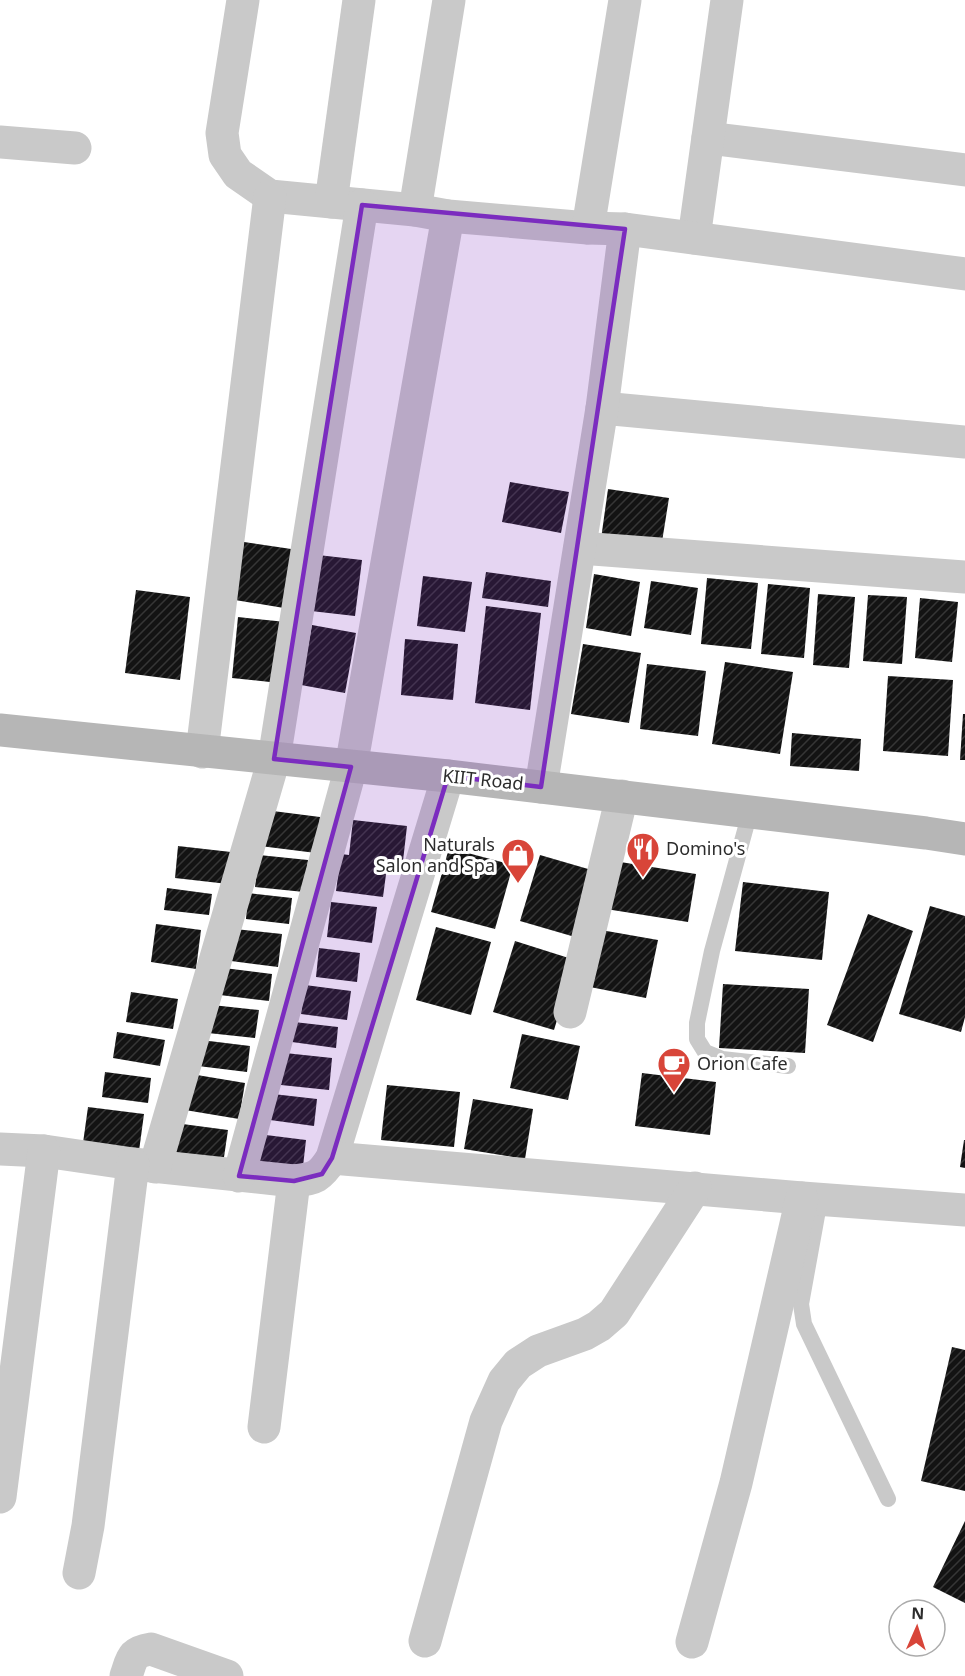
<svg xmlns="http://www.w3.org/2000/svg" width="965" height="1676" font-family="'Noto Sans',sans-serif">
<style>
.building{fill:url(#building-hatch)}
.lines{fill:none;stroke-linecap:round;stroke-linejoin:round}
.lane{stroke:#c9c9c9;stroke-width:16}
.street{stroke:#c9c9c9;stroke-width:33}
.secondary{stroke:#b6b6b6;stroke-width:33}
.marked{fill:#7b2cbf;fill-opacity:0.2;stroke:#7b2cbf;stroke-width:4.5;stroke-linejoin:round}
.labels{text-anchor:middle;stroke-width:6;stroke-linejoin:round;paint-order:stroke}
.street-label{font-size:18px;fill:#2c2c2c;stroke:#fff}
.poi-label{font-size:18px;fill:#2c2c2c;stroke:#fff;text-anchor:start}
</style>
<defs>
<pattern id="building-hatch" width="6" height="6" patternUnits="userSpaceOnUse" patternTransform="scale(1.5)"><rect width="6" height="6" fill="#131313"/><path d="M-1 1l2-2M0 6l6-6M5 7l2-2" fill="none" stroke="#363636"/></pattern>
</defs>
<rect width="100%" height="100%" fill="#fff"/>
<!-- building -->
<g class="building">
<path d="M510,482L569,492L561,533L502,522Z"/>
<path d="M608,489L669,498L661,548L601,539Z"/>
<path d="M244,542L298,550L290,609L235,600Z"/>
<path d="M318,555L362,560L355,616L311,611Z"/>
<path d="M486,572L551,581L548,607L482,598Z"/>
<path d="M594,574L640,582L631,636L586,628Z"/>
<path d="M423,576L472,582L465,632L417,626Z"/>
<path d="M707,578L758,583L751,649L701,644Z"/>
<path d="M651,581L698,588L691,635L644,628Z"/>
<path d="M768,584L810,588L804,658L761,654Z"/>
<path d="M136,590L190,597L180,680L125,673Z"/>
<path d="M818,594L855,597L849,668L813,665Z"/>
<path d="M868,595L907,597L902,664L863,661Z"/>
<path d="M920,598L958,602L952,662L915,658Z"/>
<path d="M486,606L541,613L530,710L475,703Z"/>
<path d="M238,617L286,622L279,683L232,678Z"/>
<path d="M312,625L356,633L345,693L301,685Z"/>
<path d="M405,639L458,644L453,700L401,695Z"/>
<path d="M583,644L641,653L629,723L571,714Z"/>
<path d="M725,662L793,672L780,754L712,744Z"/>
<path d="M647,664L706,671L698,736L640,729Z"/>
<path d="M888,676L953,680L948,756L883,751Z"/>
<path d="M963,714H965V760H960Z"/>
<path d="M792,733L861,739L859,771L790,766Z"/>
<path d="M265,810L320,817L316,853L260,846Z"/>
<path d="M353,820L407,826L403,861L388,859L383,897L336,891L341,854L349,855Z"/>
<path d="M178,846L231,852L228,884L175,878Z"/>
<path d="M449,848L513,865L495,929L431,912Z"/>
<path d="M259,855L308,860L304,892L255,887Z"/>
<path d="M540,855L595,871L575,937L520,921Z"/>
<path d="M614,861L696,874L688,922L606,909Z"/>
<path d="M743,882L829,892L822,960L735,951Z"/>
<path d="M167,888L212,894L209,915L164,910Z"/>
<path d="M248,893L292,898L289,924L246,919Z"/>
<path d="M331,902L377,907L372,943L327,937Z"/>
<path d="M930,906L965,916V1017L961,1032L899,1014Z"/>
<path d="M868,914L913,931L873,1042L827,1025Z"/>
<path d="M156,924L201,930L196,969L151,962Z"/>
<path d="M436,927L491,942L471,1015L416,1000Z"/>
<path d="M235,929L282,934L278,967L231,961Z"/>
<path d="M601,930L658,940L646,998L590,987Z"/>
<path d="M515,941L575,960L554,1030L493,1012Z"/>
<path d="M319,948L360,953L357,982L316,977Z"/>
<path d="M224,968L272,974L269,1001L220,995Z"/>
<path d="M723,984L809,989L805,1053L719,1048Z"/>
<path d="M305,985L351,991L347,1020L301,1014Z"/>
<path d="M131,992L178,999L173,1029L126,1022Z"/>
<path d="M212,1005L259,1010L255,1038L208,1033Z"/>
<path d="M294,1022L338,1027L336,1048L292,1042Z"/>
<path d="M117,1032L165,1040L160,1066L113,1058Z"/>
<path d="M522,1034L580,1046L568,1100L510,1088Z"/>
<path d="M201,1040L250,1046L247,1072L198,1066Z"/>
<path d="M285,1053L332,1058L329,1090L281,1085Z"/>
<path d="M105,1072L151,1078L148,1103L102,1097Z"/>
<path d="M642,1073L716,1082L710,1135L635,1126Z"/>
<path d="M191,1074L245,1083L239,1119L185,1110Z"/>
<path d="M387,1085L460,1092L454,1147L381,1140Z"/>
<path d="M273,1094L317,1099L314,1126L270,1120Z"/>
<path d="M473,1099L533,1109L525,1159L464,1149Z"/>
<path d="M88,1107L144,1114L139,1151L83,1143Z"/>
<path d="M175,1123L228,1130L223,1164L171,1158Z"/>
<path d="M258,1134L306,1140L302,1175L254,1169Z"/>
<path d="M964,1140H965V1168L960,1167Z"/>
<path d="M952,1347L965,1350V1491L921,1481Z"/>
<path d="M965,1521V1603L933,1587Z"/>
</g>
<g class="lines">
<!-- lane -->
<g class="lane">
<path d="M750,812L712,951L697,1023V1039L705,1052L722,1059L788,1066"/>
<path d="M820,1199L801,1304L804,1324L888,1499"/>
</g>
<!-- street -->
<g class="street">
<path d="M243,0L222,133L225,155L238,174L270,196L415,210L448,216L588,228L625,229"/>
<path d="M708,138L965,170"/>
<path d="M0,142L75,148"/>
<path d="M331,202L359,0"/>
<path d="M415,210L449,0"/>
<path d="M588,228L625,0"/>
<path d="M694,238L727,0"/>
<path d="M602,408L965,442"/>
<path d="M580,548L965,577"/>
<path d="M202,752L270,196"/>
<path d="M541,787L602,408L625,229L965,274"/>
<path d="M570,1012L622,796"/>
<path d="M0,1149L44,1151L133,1164L294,1181C315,1179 320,1177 332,1158L448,776"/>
<path d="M332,1158L802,1198L965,1210"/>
<path d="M155,1167L274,759L362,205"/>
<path d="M239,1176L351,767L448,216"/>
<path d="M264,1427L294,1181"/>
<path d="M0,1497L44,1151"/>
<path d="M79,1573L88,1526L133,1164"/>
<path d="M425,1641L486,1421L504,1381L518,1364L538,1351L585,1334L599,1326L614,1313L695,1188"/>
<path d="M692,1642L736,1483L802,1198"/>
<path d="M126,1676C132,1659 131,1652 151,1649L227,1676"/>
</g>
<!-- secondary -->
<path class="secondary" d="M0,730L448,776L926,833L965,839"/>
</g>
<!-- marked area -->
<path class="marked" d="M362,205L625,229L541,787L448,776L332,1158L322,1174L294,1181L239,1176L351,767L274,759Z"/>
<!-- icons -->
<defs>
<symbol id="restaurant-pin" viewBox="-11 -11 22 30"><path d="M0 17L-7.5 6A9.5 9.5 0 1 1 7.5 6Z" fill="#d84539" stroke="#fff"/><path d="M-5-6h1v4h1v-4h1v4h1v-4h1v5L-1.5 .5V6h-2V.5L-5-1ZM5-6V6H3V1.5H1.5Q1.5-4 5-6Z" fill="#fff"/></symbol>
<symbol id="shop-pin" viewBox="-11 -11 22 30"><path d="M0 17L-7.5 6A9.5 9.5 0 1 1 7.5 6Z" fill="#d84539" stroke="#fff"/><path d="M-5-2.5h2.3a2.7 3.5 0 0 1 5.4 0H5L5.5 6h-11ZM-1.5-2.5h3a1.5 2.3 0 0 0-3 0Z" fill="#fff"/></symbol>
<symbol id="cafe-pin" viewBox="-11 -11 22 30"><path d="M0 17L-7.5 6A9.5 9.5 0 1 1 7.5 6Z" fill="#d84539" stroke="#fff"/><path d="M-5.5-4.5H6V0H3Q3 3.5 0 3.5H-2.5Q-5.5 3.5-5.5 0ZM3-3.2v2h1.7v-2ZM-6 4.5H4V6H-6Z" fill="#fff"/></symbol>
</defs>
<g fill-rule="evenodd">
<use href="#restaurant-pin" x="624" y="830" width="38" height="52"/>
<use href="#shop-pin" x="499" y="836" width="38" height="52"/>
<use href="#cafe-pin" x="655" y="1045" width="38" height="52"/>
</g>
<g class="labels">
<!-- street labels -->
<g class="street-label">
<text transform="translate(483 780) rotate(6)" y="6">KIIT Road</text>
</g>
<!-- poi labels -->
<g class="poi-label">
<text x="495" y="851" text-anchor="end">Naturals<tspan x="495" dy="21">Salon and Spa</tspan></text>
<text x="666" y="855">Domino's</text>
<text x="697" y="1070">Orion Cafe</text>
</g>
</g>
<!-- north arrow -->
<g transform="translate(917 1628) rotate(3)"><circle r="28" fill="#ffffff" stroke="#ababab" stroke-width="1.5"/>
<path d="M0-4.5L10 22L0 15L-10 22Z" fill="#d84539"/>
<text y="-9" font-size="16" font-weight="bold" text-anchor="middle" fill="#2c2c2c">N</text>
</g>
</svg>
